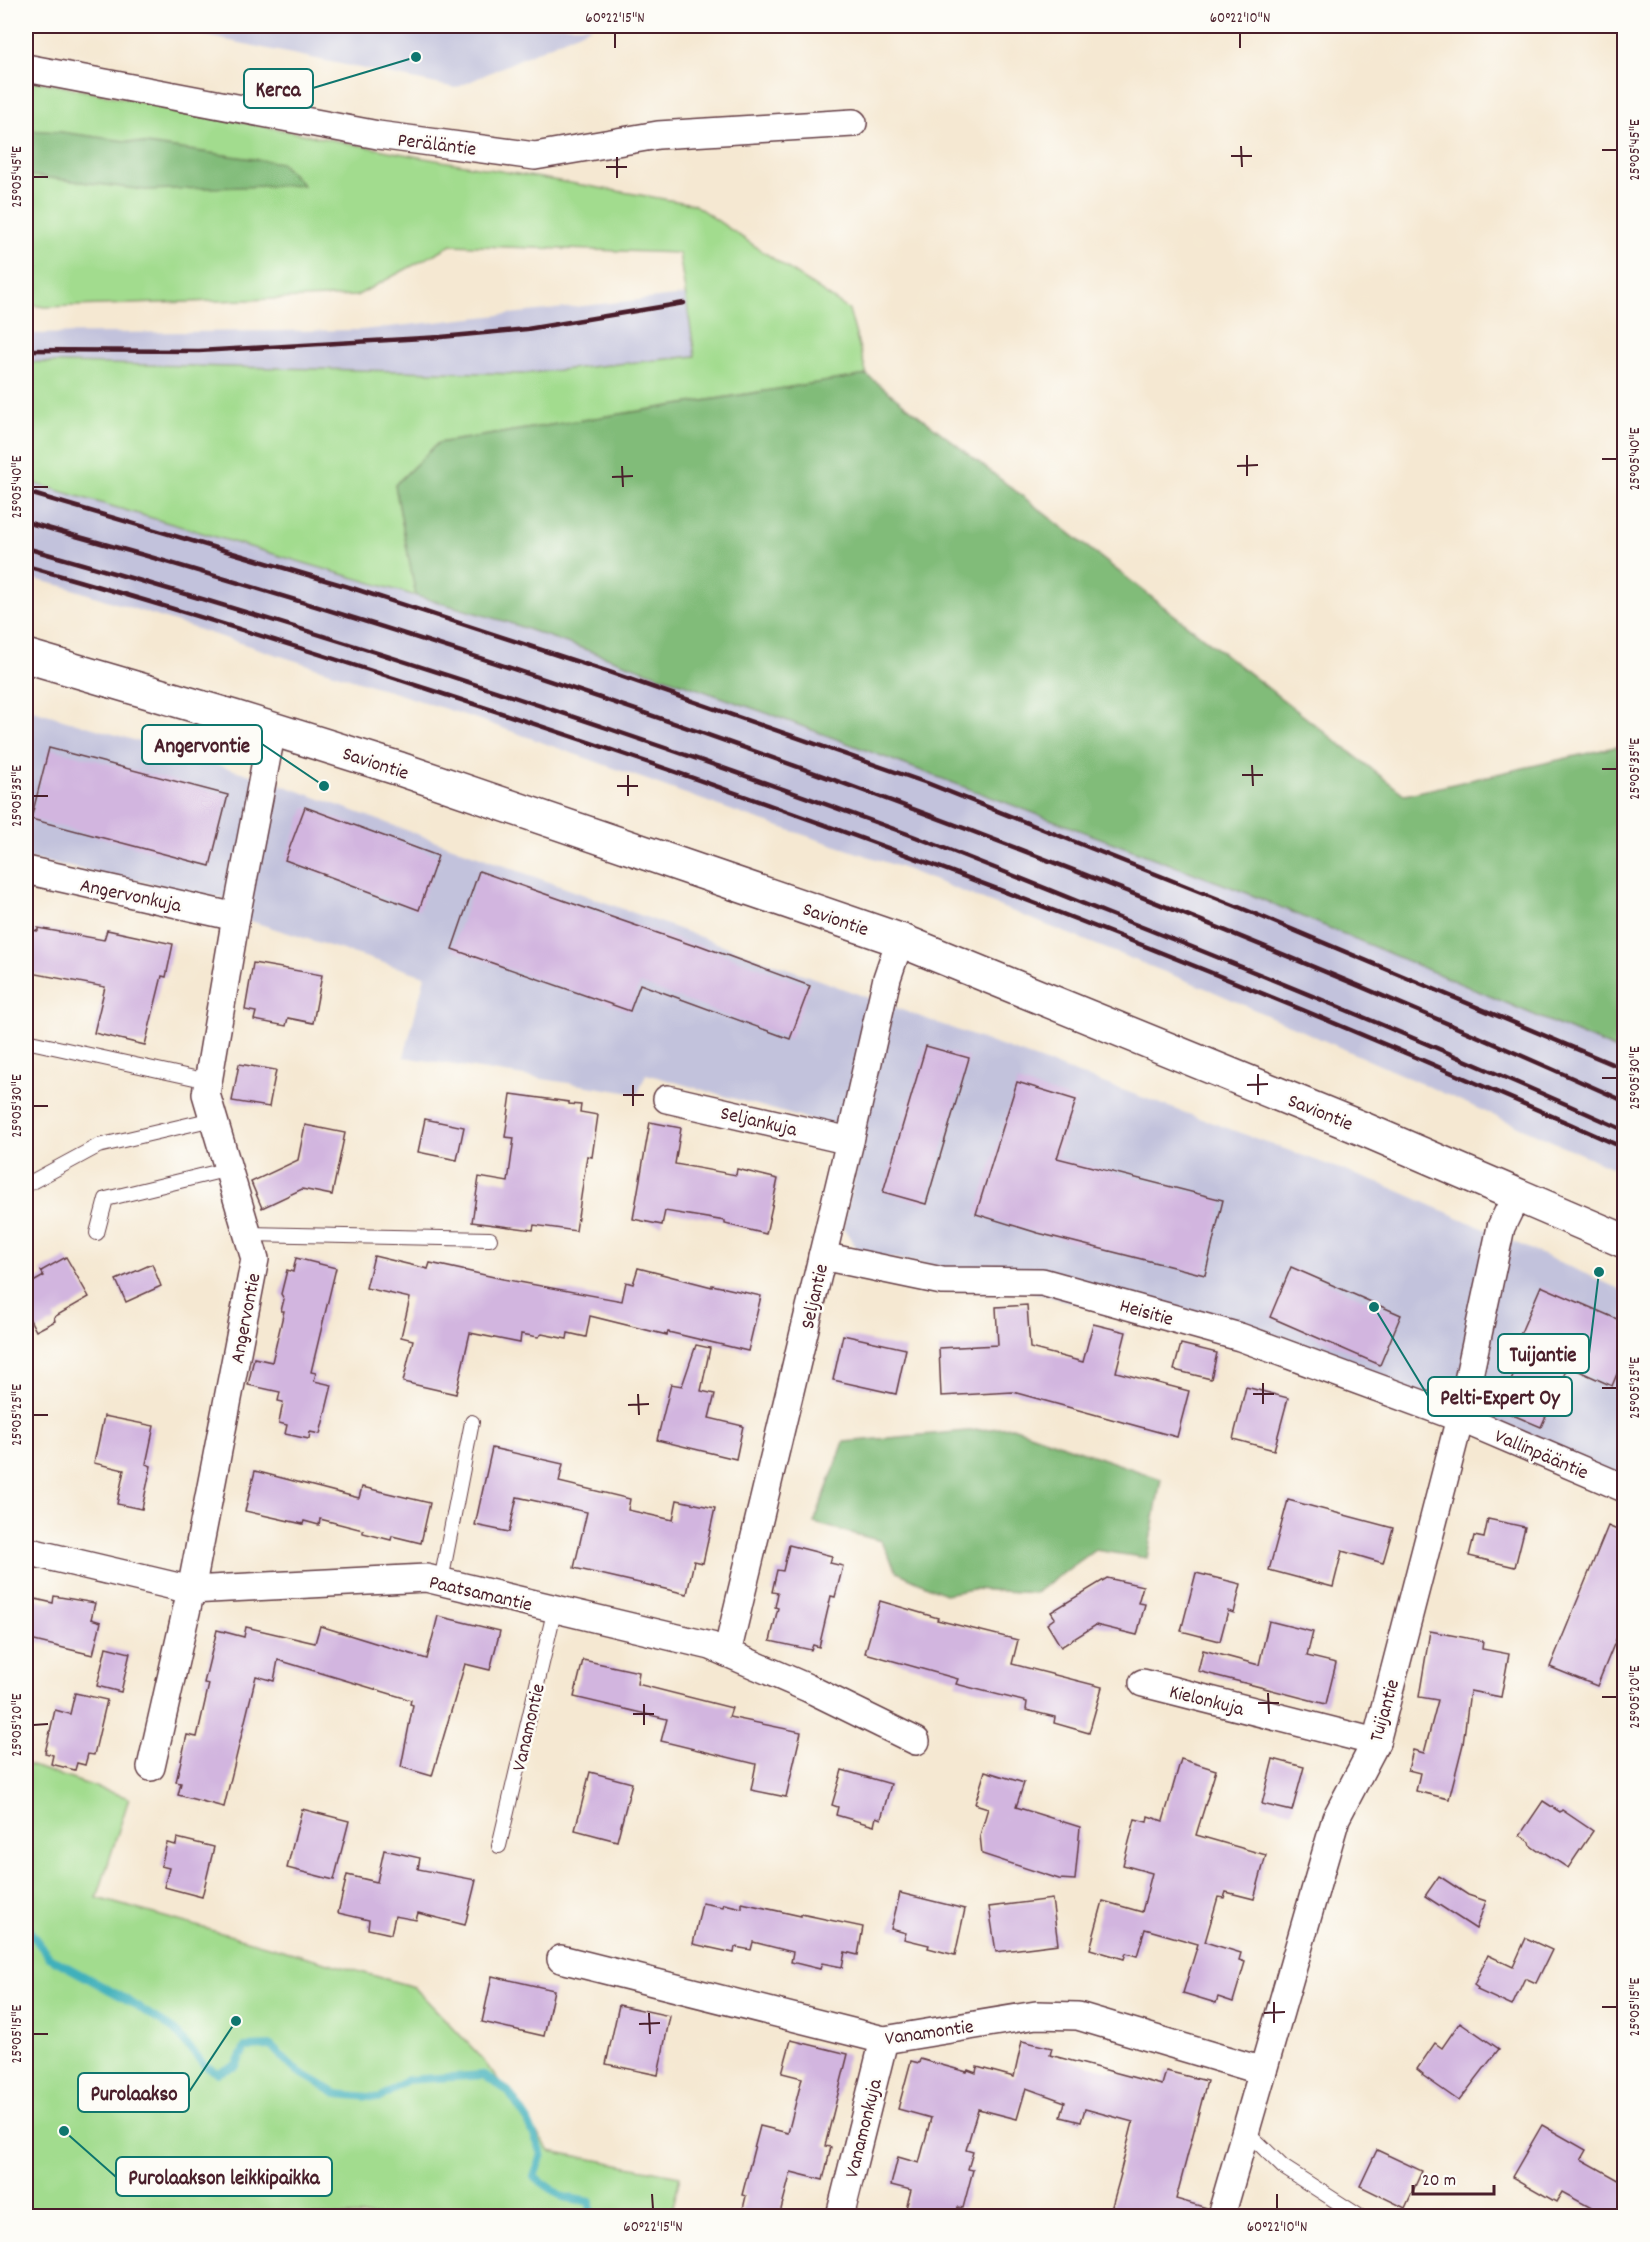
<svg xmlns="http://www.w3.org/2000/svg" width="1650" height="2242" font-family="Dekko,sans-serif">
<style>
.industrial{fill:#c2c2dc}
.green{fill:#a2dc8e;stroke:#767e5c;stroke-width:1.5}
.forest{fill:#81bc79;stroke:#666e52;stroke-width:1.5}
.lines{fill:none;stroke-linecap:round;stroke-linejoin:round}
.stream{stroke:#41b0bb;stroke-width:8}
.building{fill:#d2b5df}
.service-casing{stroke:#643d44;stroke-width:16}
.minor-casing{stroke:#643d44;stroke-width:30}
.secondary-casing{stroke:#643d44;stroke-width:36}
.service{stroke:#fff;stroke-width:14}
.minor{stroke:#fff;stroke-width:27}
.secondary{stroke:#fff;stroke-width:33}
.rail{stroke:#4a1f2b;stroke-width:4.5}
.ticks{fill:none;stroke:#4a1f2b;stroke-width:2}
.labels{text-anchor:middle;stroke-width:5;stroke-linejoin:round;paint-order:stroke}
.street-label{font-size:20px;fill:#4a1f2b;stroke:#fdfcf7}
.leader{fill:none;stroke:#0f766e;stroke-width:2}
.callout-dot{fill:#0f766e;stroke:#fdfcf7;stroke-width:2}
.callout{fill:#fdfcf7;stroke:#0f766e;stroke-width:2}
.callout-label{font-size:21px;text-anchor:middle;font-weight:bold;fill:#4a1f2b}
.neatline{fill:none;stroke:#4a1f2b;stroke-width:2}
.ticks-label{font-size:15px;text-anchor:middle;fill:#4a1f2b}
</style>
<rect width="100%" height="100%" fill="#fdfcf7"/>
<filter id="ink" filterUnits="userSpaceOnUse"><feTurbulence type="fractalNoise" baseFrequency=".0167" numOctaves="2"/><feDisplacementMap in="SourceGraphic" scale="12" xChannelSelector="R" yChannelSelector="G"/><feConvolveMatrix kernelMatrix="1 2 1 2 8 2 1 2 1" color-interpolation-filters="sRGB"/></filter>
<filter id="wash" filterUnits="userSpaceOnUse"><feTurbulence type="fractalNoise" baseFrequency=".008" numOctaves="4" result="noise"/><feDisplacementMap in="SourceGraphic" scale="24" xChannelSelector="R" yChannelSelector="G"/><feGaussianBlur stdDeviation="1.35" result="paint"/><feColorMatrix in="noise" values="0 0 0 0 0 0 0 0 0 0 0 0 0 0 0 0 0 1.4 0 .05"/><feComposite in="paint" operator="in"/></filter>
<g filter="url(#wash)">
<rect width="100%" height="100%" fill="#f5e8d2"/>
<!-- industrial -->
<g class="industrial">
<path d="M158,26H593L456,88Z"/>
<path d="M685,295L696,356L521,374L26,362V334L362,330Z"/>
<path d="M26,481L507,622L775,716L1247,893L1624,1053V1173L1210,990L900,867L747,816L480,720L63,586L26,577Z"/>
<path d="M26,708L271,781L1392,1188L1624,1291V1484L1426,1398L940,1267L859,1252L843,1227L864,1135L646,1074L638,1094L404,1057L425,976L247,920L223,898L26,858Z"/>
</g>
<!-- green -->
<g class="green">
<path d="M26,79L424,158L693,204L849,310L867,375L438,443L395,485L416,596L26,481V362L521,374L695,356L679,253L451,245L356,296L45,307L26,304Z"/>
<path d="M26,1764L129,1798L97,1898L414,1987L480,2056L550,2151L680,2176L671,2216H26Z"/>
</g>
<!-- forest -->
<g class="forest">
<path d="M26,130L61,132L281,163L303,185L145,190L26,175Z"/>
<path d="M867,375L1405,795L1624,745V1053L1247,893L775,716L507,622L416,596L395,485L438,443Z"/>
<path d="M1012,1427L1161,1479L1147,1558L1095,1550L1035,1593L973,1589L945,1594L897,1572L881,1541L814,1523L844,1442Z"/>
</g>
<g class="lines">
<!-- stream -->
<path class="stream" d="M26,1919L31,1933L49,1957L124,1998L174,2030L204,2065L217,2073L236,2066L245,2047L271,2046L294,2069L337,2094L380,2098L407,2080L483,2075L508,2091L528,2121L542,2154L534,2177L563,2197L590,2202L591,2216"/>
</g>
<g id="blocks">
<!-- building -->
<g class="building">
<path d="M49,748L228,795L210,866L31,819Z"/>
<path d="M305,807L438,856L419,910L285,860Z"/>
<path d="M479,871L695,946L696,944L810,986L790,1039L640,984L630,1011L452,949Z"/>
<path d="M38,928L104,940L107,930L173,944L166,977L162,976L145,1045L94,1033L105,987L26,972V929L38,931Z"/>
<path d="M253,963L322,975L313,1023L288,1018L286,1026L254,1020L256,1012L245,1010Z"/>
<path d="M926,1046L969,1058L926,1204L883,1192Z"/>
<path d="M239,1064L276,1070L269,1107L232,1101Z"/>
<path d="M1017,1082L1076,1100L1057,1158L1223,1200L1205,1275L1038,1233L976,1214Z"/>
<path d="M511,1094L569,1102V1104L581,1105L580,1112L598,1115L592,1157L587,1156L576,1231L534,1225L533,1230L472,1222L479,1177L508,1182L514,1138L505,1137Z"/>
<path d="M425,1119L464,1127L457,1160L418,1152Z"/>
<path d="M650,1122L681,1128L675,1164L736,1175L737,1169L778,1179L766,1234L725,1224V1221L665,1211L662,1225L633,1219Z"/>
<path d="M305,1125L345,1133L332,1195L302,1189L262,1208L251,1182L298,1160Z"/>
<path d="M374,1256L428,1269L430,1263L503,1279L622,1301L626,1282L633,1284L638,1268L712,1287V1285L761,1296L748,1351L668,1332L667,1335L590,1316L586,1337L568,1333L567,1339L542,1334L538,1337L521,1334L520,1343L470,1333L456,1394L403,1382L413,1340L401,1337L410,1298L366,1288Z"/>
<path d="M66,1257L89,1297L54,1317L55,1321L36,1331L26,1312V1286L44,1276L41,1271Z"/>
<path d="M296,1258L336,1268L311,1372L316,1373L314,1381L332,1385L320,1434L310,1432L309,1439L285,1434L287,1425L279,1423L283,1402L278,1401L280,1392L248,1385L254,1358L272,1362L284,1311H281L284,1299L281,1294L287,1270L293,1272Z"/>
<path d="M152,1264L161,1286L126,1302L116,1280Z"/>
<path d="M1291,1267L1401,1315L1380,1365L1270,1317Z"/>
<path d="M1541,1286L1624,1322V1357L1612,1386L1568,1366L1541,1427L1499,1409L1525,1348L1516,1344Z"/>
<path d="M1027,1305L1030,1348L1083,1362L1093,1324L1126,1332L1116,1372L1189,1391L1177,1437L1013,1392L941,1396L939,1348L998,1345L996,1307Z"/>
<path d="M843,1335L906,1349L896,1394L833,1380Z"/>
<path d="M1181,1344L1217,1353L1211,1379L1174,1370Z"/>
<path d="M696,1345L710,1348L701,1391L715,1394L709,1418L743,1426L736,1459L657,1440L671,1384L682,1386Z"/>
<path d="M1246,1387L1288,1398L1274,1450L1233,1439Z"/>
<path d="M104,1416L154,1426L146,1464L151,1466L142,1509L117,1504L124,1470L94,1463Z"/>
<path d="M492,1448L563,1464L559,1482L630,1499L628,1510L673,1520L677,1500L715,1508L703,1563L694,1561L687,1594L574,1568L587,1512L517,1497L509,1532L475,1525Z"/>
<path d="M255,1471L359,1498L362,1487L430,1503L421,1543L392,1536L391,1540L363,1533V1530L320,1519L319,1525L304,1521L303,1524L245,1511Z"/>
<path d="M1288,1500L1393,1528L1383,1563L1342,1551L1333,1587L1269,1570Z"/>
<path d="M1488,1519L1525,1527L1515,1567L1469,1556L1474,1536L1484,1538Z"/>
<path d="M1608,1526L1624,1533V1620L1597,1686L1550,1667Z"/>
<path d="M789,1545L832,1556L830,1563L843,1566L835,1597L831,1596L819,1647L813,1645L811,1650L770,1641L778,1608L775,1607L778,1593L772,1592L777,1570L783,1571Z"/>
<path d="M1196,1573L1241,1584L1234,1613L1228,1611L1220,1641L1181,1631Z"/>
<path d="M1107,1578L1143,1586L1138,1603L1145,1604L1137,1635L1096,1625L1061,1647L1047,1624L1055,1618L1051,1612Z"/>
<path d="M54,1596L95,1603L91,1619L101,1622L93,1655L26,1639V1622L31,1598L53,1603Z"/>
<path d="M880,1601L938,1618L937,1620L1018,1640L1012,1664L1102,1687L1089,1733L1054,1723L1055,1717L1026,1710L1027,1702L956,1684L958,1679L865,1653Z"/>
<path d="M438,1616L500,1631L490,1670L465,1664L432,1776L401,1767L413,1705L410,1704L411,1700L278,1660L274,1681L256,1676L224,1807L178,1795L181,1783L176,1782L187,1735L197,1737L209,1684L204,1683L217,1630L244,1637L246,1627L315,1643L320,1626L427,1659Z"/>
<path d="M1269,1621L1313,1632L1307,1656L1336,1663L1326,1704L1198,1671L1203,1650L1259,1665Z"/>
<path d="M1430,1631L1483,1641L1482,1649L1509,1654L1501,1697L1470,1691L1463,1744L1449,1799L1416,1791L1420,1773L1408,1770L1413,1750L1424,1753L1438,1700L1419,1697Z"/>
<path d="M106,1647L130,1653L121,1692L97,1686Z"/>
<path d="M583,1660L639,1672L637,1684L732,1708L729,1717L801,1732L786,1797L751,1790L756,1764L661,1741L667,1719L574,1697Z"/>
<path d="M75,1693L107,1700L94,1755L88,1754L85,1765L77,1763L75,1770L51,1764L53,1755L45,1753L55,1710L70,1714Z"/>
<path d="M1181,1759L1216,1770L1196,1835L1266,1855L1254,1899L1226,1892L1224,1898L1218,1897L1205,1942L1241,1953L1239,1960L1245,1962L1233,2002L1218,1997L1216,2003L1183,1993L1198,1944L1145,1929L1137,1956L1126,1953L1124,1959L1090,1949L1103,1901L1142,1912L1152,1873L1123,1865L1135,1819L1147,1822L1148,1816L1163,1821Z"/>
<path d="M1273,1759L1304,1767L1292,1811L1262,1804Z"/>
<path d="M842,1770L891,1784L881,1819L876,1817L874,1826L836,1815L838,1807L832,1805Z"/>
<path d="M985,1771L1024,1783L1016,1807L1080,1827L1075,1880L1059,1879L982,1854L980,1835L988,1808L975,1804Z"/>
<path d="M590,1772L632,1783L617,1841L575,1830Z"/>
<path d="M1543,1801L1560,1812L1562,1810L1593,1831L1568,1868L1542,1851H1538L1531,1846L1530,1842L1520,1835Z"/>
<path d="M302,1809L349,1821L334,1880L287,1868Z"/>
<path d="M177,1838L214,1847L202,1897L164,1887L169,1868L161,1866L167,1843L176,1845Z"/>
<path d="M384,1850L420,1858L418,1869L476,1880L465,1925L418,1913L416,1920L395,1916L391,1934L368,1929L369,1920L338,1913L347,1875L377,1882Z"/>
<path d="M1439,1876L1468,1895L1486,1901L1476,1929L1425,1896Z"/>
<path d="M900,1893L965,1909L955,1955L928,1948L929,1945L904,1939L906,1933L891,1929Z"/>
<path d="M1052,1899L1058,1944L996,1952L989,1907Z"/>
<path d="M702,1903L723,1907L724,1904L742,1908V1903L801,1916V1914L863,1927L858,1955L845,1952L842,1967L822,1963L820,1969L791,1962L793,1952L753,1942L751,1950L735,1947L734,1953L693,1944Z"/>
<path d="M1526,1938L1552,1950L1536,1983L1525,1978L1512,2006L1477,1990L1478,1988L1474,1985L1488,1955L1513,1967Z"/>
<path d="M492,1976L554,1990L544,2036L482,2022Z"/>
<path d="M619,2005L670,2016L658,2075L606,2064Z"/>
<path d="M1460,2022L1499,2049L1459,2101L1422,2075L1423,2074L1417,2069L1435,2043L1442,2048Z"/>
<path d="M791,2040L848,2054L825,2146L831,2147L823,2180L791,2172L779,2217H741L746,2196L742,2195L760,2126L788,2133L802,2078L782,2073Z"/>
<path d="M1022,2041L1052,2048L1050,2055L1162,2085L1166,2071L1207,2081L1176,2199L1207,2208L1206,2217H1109L1121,2174L1120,2173L1133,2122L1085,2109L1081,2122L1061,2117L1065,2102L1026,2088L1017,2119L978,2109L966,2150L973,2152L968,2169L973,2170L963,2208L958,2207L955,2217H921L905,2212L911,2190L891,2185L898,2157L919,2163L931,2118L898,2109L911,2061L919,2063L920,2059L967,2072L968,2070L976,2073L977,2067L1014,2077Z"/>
<path d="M1542,2125L1586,2150L1581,2159L1624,2183V2217H1608L1562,2192L1556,2202L1512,2177Z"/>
<path d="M1377,2150L1422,2171L1405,2208L1360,2186Z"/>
</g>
</g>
</g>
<g filter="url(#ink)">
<use href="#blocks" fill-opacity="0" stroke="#643d44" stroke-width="1.5"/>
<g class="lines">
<defs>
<g id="service">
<path d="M26,1041L208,1081"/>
<path d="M26,1185L98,1146L213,1119"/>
<path d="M97,1233L106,1199L229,1169"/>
<path d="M248,1234L490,1239"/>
<path d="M441,1581L472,1422"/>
<path d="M499,1846L555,1608"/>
<path d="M1246,2131L1283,2167L1359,2216"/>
</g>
<g id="minor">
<path d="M26,68L378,135L535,156L658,135L853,123"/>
<path d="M26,870L236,917"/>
<path d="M667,1099L850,1141"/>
<path d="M822,1256L942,1281L1042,1282L1240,1337L1460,1418L1624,1488"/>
<path d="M26,1551L191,1590L426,1578L711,1646L808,1688L916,1741"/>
<path d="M727,1653L850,1141L887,978L900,940"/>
<path d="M1143,1683L1376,1742"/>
<path d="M151,1767L191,1590L255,1259L206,1094L236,917L272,730"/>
<path d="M561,1959L884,2040L1036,2015L1078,2016L1263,2071"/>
<path d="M840,2216L884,2040"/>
<path d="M1221,2216L1336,1818L1376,1742L1460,1418L1501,1227L1517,1194"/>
</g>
<path id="secondary" d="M26,656L234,717L400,769L900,940L1361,1128L1624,1241"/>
</defs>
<!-- service casing -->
<use href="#service" class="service-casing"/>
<!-- minor casing -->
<use href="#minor" class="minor-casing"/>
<!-- secondary casing -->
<use href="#secondary" class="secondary-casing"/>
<!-- service -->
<use href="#service" class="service"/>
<!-- minor -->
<use href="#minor" class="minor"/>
<!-- secondary -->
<use href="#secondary" class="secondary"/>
<!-- rail -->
<g class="rail">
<path d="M26,350L199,351L441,337L527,329L684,303"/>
<path d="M26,492L352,588L609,672L927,783L1241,908L1624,1069"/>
<path d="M26,522C573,672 1107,869 1624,1101"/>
<path d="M26,548C322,631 615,727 905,833C971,858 1037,885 1104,912C1279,981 1453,1053 1624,1130"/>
<path d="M26,566C166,605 305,649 443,694C845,824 1239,976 1624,1148"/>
</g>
</g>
</g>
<!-- ticks -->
<path class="ticks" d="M615,33V48M1240,33V48M1241,146L1242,167M1602,150H1617M1231,156H1252M617,157V178M606,167H627M33,177H48M1247,455V476M1602,459H1617M622,466L623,487M1237,466L1258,465M612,477L633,476M33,487H48M1252,765L1253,786M1602,769H1617M628,775V796M1242,775H1263M617,786H638M33,796H48M1258,1074V1095M1602,1078H1617M633,1085V1106M1247,1085L1268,1084M623,1095H644M33,1106H48M1263,1383V1404M1602,1388H1617M638,1394L639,1415M1253,1394H1274M628,1405L649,1404M33,1415H48M1268,1693L1269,1714M1602,1697H1617M1258,1703H1279M644,1704V1725M633,1714H654M33,1725L48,1724M1274,2002V2023M1602,2007H1617M649,2013L650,2034M1264,2013L1285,2012M639,2024L660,2023M33,2034H48M652,2194L653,2209M1277,2194V2209"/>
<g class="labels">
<!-- street labels -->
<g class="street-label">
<text transform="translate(437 143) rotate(7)" y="7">Peräläntie</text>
<text transform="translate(376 762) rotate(18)" y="7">Saviontie</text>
<text transform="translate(131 894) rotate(12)" y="7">Angervonkuja</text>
<text transform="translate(836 918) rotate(19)" y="7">Saviontie</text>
<text transform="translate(1321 1111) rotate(22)" y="7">Saviontie</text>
<text transform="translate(759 1120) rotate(13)" y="7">Seljankuja</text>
<text transform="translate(813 1296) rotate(-77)" y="7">Seljantie</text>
<text transform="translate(1147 1311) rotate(16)" y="7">Heisitie</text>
<text transform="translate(244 1318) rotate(-79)" y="7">Angervontie</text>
<text transform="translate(1542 1453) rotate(23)" y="7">Vallinpääntie</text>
<text transform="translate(481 1592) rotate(13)" y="7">Paatsamantie</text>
<text transform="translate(1207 1699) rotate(14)" y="7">Kielonkuja</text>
<text transform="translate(1383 1710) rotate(-74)" y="7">Tuijantie</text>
<text transform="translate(527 1727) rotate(-77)" y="7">Vanamontie</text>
<text transform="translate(929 2031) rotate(-8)" y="7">Vanamontie</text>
<text transform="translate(862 2128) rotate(-76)" y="7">Vanamonkuja</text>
</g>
</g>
<!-- callouts -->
<path class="leader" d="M416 57L313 88M324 786L262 744M1599 1272L1589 1354M1374 1307L1428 1396M236 2021L189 2092M64 2131L116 2177"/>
<g class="callout-dot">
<circle cx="416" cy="57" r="6"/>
<circle cx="324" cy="786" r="6"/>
<circle cx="1599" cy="1272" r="6"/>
<circle cx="1374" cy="1307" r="6"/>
<circle cx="236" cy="2021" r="6"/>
<circle cx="64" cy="2131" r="6"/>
</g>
<g class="callout">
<rect x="244" y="69" width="69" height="39" rx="6"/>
<rect x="142" y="725" width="120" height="39" rx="6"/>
<rect x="1498" y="1334" width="91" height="39" rx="6"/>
<rect x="1428" y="1377" width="144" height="39" rx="6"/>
<rect x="78" y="2073" width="111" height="39" rx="6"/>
<rect x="116" y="2157" width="216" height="39" rx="6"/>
</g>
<g class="callout-label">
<text x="278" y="96">Kerca</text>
<text x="202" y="752">Angervontie</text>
<text x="1543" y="1361">Tuijantie</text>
<text x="1500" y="1404">Pelti-Expert Oy</text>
<text x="134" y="2100">Purolaakso</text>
<text x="224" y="2184">Purolaakson leikkipaikka</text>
</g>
<!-- margin -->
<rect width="1650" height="2242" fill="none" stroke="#fdfcf7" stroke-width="66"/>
<!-- scale -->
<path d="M1413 2185v9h81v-9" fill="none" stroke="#4a1f2b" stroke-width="3"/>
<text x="1422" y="2185" font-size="18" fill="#4a1f2b" stroke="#fdfcf7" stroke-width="4.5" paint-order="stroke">20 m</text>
<rect x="33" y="33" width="1584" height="2176" class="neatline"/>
<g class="ticks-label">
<text x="615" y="22">60°22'15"N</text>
<text x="1240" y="22">60°22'10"N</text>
<text transform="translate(1634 150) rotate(-90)" y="5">25°05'45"E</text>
<text transform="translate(16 177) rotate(-90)" y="5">25°05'45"E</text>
<text transform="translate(1634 459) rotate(-90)" y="5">25°05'40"E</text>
<text transform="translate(16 487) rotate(-90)" y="5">25°05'40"E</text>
<text transform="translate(1634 769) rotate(-90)" y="5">25°05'35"E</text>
<text transform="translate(16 796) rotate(-90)" y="5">25°05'35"E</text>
<text transform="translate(1634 1078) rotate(-90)" y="5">25°05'30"E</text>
<text transform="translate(16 1106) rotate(-90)" y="5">25°05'30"E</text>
<text transform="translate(1634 1388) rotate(-90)" y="5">25°05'25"E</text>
<text transform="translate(16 1415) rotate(-90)" y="5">25°05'25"E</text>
<text transform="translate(1634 1697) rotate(-90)" y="5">25°05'20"E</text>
<text transform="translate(16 1725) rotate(-90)" y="5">25°05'20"E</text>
<text transform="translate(1634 2007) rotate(-90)" y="5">25°05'15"E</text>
<text transform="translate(16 2034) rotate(-90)" y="5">25°05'15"E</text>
<text x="653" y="2231">60°22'15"N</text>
<text x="1277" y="2231">60°22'10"N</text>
</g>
</svg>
